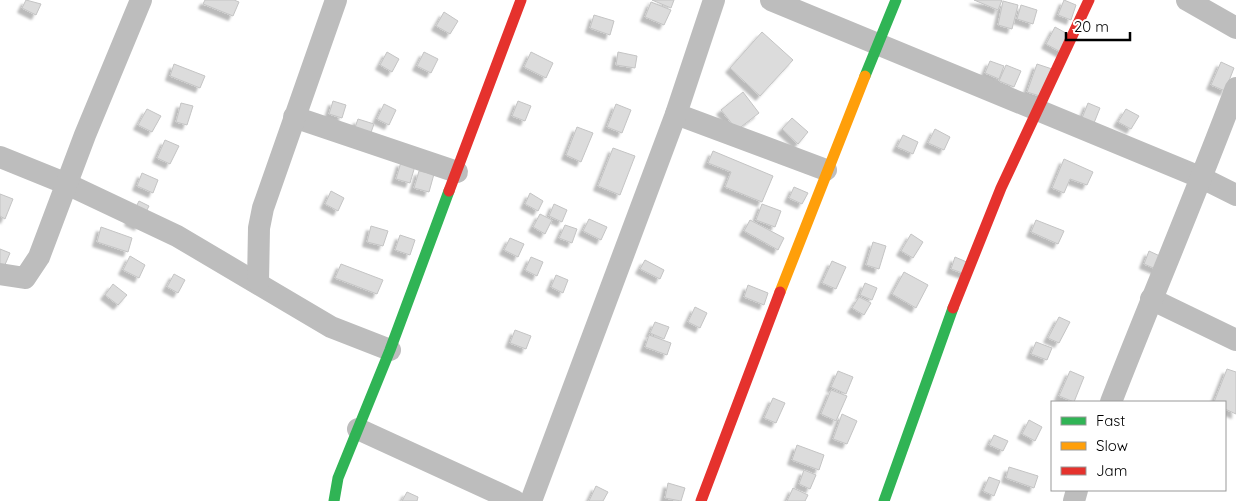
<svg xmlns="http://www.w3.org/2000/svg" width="1236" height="501" font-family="Quicksand,sans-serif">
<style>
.building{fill:#dcdcdc;stroke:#c4c4c4;filter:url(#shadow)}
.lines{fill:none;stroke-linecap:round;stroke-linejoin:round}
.street{stroke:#bdbdbd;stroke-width:22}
.fast{stroke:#30b455;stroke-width:11}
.slow{stroke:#ff9f0a;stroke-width:11}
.jam{stroke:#e5322d;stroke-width:11}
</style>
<defs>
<filter id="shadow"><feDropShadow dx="-4.5" dy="4.5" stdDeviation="1" flood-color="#0004"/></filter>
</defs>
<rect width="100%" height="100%" fill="#fff"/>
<!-- building -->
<g class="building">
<path d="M26,0L41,4L36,15L22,8Z"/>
<path d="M205,0H234L239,2L233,16L203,4Z"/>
<path d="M652,0H674L671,8Z"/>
<path d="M974,0H1002L998,10Z"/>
<path d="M1064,0L1076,5L1071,20L1058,15Z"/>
<path d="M1003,1L1018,5L1012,29L998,25Z"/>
<path d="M651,2L671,10L664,25L645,17Z"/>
<path d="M1021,5L1037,10L1033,24L1017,19Z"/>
<path d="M444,12L458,21L450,34L436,26Z"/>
<path d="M594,15L614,21L610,35L590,28Z"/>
<path d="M1055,27L1075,38L1066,55L1046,44Z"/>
<path d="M762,32L793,60L760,96L730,68Z"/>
<path d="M387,52L399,59L392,72L380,65Z"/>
<path d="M424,52L438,59L431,73L417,66Z"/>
<path d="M531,52L553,63L546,78L524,67Z"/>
<path d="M618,52L637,56L635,68L616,65Z"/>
<path d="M990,61L1004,66L999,79L985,73Z"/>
<path d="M1221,62L1234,68L1225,91L1211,85Z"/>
<path d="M174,64L205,76L200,88L170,76Z"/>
<path d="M1037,64L1055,70L1046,98L1027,92Z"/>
<path d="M1006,65L1021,71L1014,87L999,81Z"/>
<path d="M743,92L759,113L737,130L721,110Z"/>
<path d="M333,101L346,105L342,118L329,114Z"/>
<path d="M518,101L531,106L525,121L512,116Z"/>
<path d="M181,103L193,106L187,125L176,122Z"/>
<path d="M1088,103L1100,108L1094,123L1082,118Z"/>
<path d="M384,104L396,110L389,125L377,119Z"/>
<path d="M616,104L631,110L622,133L607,127Z"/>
<path d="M147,109L161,116L152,132L138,125Z"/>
<path d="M1126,109L1139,116L1131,129L1118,122Z"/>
<path d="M792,118L808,132L798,144L782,129Z"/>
<path d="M358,119L374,124L369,138L353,133Z"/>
<path d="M577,127L593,133L581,162L566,155Z"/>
<path d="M935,129L950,137L944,150L928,143Z"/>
<path d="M903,135L918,142L913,154L897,147Z"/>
<path d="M165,140L179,146L170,164L157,158Z"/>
<path d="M613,148L635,156L620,195L598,186Z"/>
<path d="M713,151L773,176L762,202L725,187L731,172L708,163Z"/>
<path d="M1064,159L1093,172L1087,185L1070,179L1064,193L1052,188Z"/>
<path d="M401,162L415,166L410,183L396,179Z"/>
<path d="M419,171L434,174L429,192L414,188Z"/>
<path d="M142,173L158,180L153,193L137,186Z"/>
<path d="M794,187L808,193L802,204L789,198Z"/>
<path d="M331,191L344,198L338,211L325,204Z"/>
<path d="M530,193L543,201L538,211L525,204Z"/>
<path d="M0,194L13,199L5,219L0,216Z"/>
<path d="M139,201L149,206L139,226L129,221Z"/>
<path d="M554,204L567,210L562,222L549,216Z"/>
<path d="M762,204L781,211L775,227L756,220Z"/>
<path d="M540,214L552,220L545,234L533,227Z"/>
<path d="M589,219L607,227L601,240L583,231Z"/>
<path d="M750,220L784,238L778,250L744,231Z"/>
<path d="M1036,220L1064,231L1058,244L1031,232Z"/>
<path d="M565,225L577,229L572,243L559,238Z"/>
<path d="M371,226L388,231L383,246L367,242Z"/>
<path d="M101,227L132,238L128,252L97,242Z"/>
<path d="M911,234L923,242L913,258L901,251Z"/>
<path d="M400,235L415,240L410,255L395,250Z"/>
<path d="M510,238L524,244L518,257L504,250Z"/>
<path d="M873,242L886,246L879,269L866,265Z"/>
<path d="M0,249L10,253L4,267L0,265Z"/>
<path d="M1149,251L1162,257L1158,270L1144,264Z"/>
<path d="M130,256L145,265L139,278L123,270Z"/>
<path d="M531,257L543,262L537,276L525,270Z"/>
<path d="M955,257L969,263L965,274L951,269Z"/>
<path d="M645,260L664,270L660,279L640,269Z"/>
<path d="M832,261L846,267L836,289L822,283Z"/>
<path d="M341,264L383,280L377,294L335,278Z"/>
<path d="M904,272L928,285L916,308L892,294Z"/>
<path d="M174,274L185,280L178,293L167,287Z"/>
<path d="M556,275L568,280L563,293L551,287Z"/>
<path d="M865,283L877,288L872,300L860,295Z"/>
<path d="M113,284L127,295L118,305L105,295Z"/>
<path d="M748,285L768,293L764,305L744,297Z"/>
<path d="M859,297L871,303L864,315L852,308Z"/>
<path d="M695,307L707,313L700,328L688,322Z"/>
<path d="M1059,317L1070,322L1059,343L1048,338Z"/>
<path d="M655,322L669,327L664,339L650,333Z"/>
<path d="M515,330L531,336L526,349L510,343Z"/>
<path d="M649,335L671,343L667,355L645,347Z"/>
<path d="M1036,342L1052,348L1047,360L1031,354Z"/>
<path d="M1227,369L1236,372V414L1225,409V402H1214Z"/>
<path d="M838,371L853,377L846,394L831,387Z"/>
<path d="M1070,371L1084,377L1074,402L1059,396Z"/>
<path d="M831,390L847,396L836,421L821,414Z"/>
<path d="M773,398L785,403L776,423L764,418Z"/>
<path d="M842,414L857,421L847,444L833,439Z"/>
<path d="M1029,420L1042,427L1035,441L1022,434Z"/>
<path d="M994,435L1008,441L1003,451L989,445Z"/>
<path d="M797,445L824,455L819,470L792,460Z"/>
<path d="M1009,467L1038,476L1034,488L1006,478Z"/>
<path d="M804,470L816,475L810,489L799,484Z"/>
<path d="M989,477L1000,481L994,496L983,491Z"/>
<path d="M668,483L685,488L681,501L665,498Z"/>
<path d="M596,486L608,492L603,501H589Z"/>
<path d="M793,488L808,495L805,501H787Z"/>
<path d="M407,492L418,497L417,501H402Z"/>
</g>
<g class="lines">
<!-- street -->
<g class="street">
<path d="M771,0L1202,178L1236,195"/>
<path d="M1187,0L1236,28"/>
<path d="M676,114L826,170"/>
<path d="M294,117L457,172"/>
<path d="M0,157L67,184L177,236L331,327L390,350"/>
<path d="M0,274L25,278L39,257L85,135L141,0"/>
<path d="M258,282L259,228L263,208L336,0"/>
<path d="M1151,299L1236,340"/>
<path d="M1111,402C1152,297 1196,194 1236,88"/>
<path d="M358,429L515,501"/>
<path d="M531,501L676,114L714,0"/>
<path d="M1074,501L1077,490"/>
</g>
<!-- fast -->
<g class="fast">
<path d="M865,76L896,0"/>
<path d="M334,501L338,478L390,350L449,191"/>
<path d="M884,501L953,308"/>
</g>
<!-- slow -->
<path class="slow" d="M780,292L865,76"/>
<!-- jam -->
<g class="jam">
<path d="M449,191L521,0"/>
<path d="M953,308L1001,188L1089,0"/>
<path d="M701,501L780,292"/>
</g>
</g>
<!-- legend -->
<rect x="1051" y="401" width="175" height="90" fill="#ffffff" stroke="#999999"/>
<rect x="1061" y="417" width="25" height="8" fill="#30b455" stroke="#999999"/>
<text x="1096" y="426" font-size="15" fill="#000000">Fast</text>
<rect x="1061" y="442" width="25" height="8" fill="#ff9f0a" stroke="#999999"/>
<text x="1096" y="451" font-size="15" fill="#000000">Slow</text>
<rect x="1061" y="467" width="25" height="8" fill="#e5322d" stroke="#999999"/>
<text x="1096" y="476" font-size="15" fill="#000000">Jam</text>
<!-- scale -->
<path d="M1066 32v8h64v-8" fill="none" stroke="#000000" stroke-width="2.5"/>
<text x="1074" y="32" font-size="15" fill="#000000" stroke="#ffffff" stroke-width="4" paint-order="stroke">20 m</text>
</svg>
